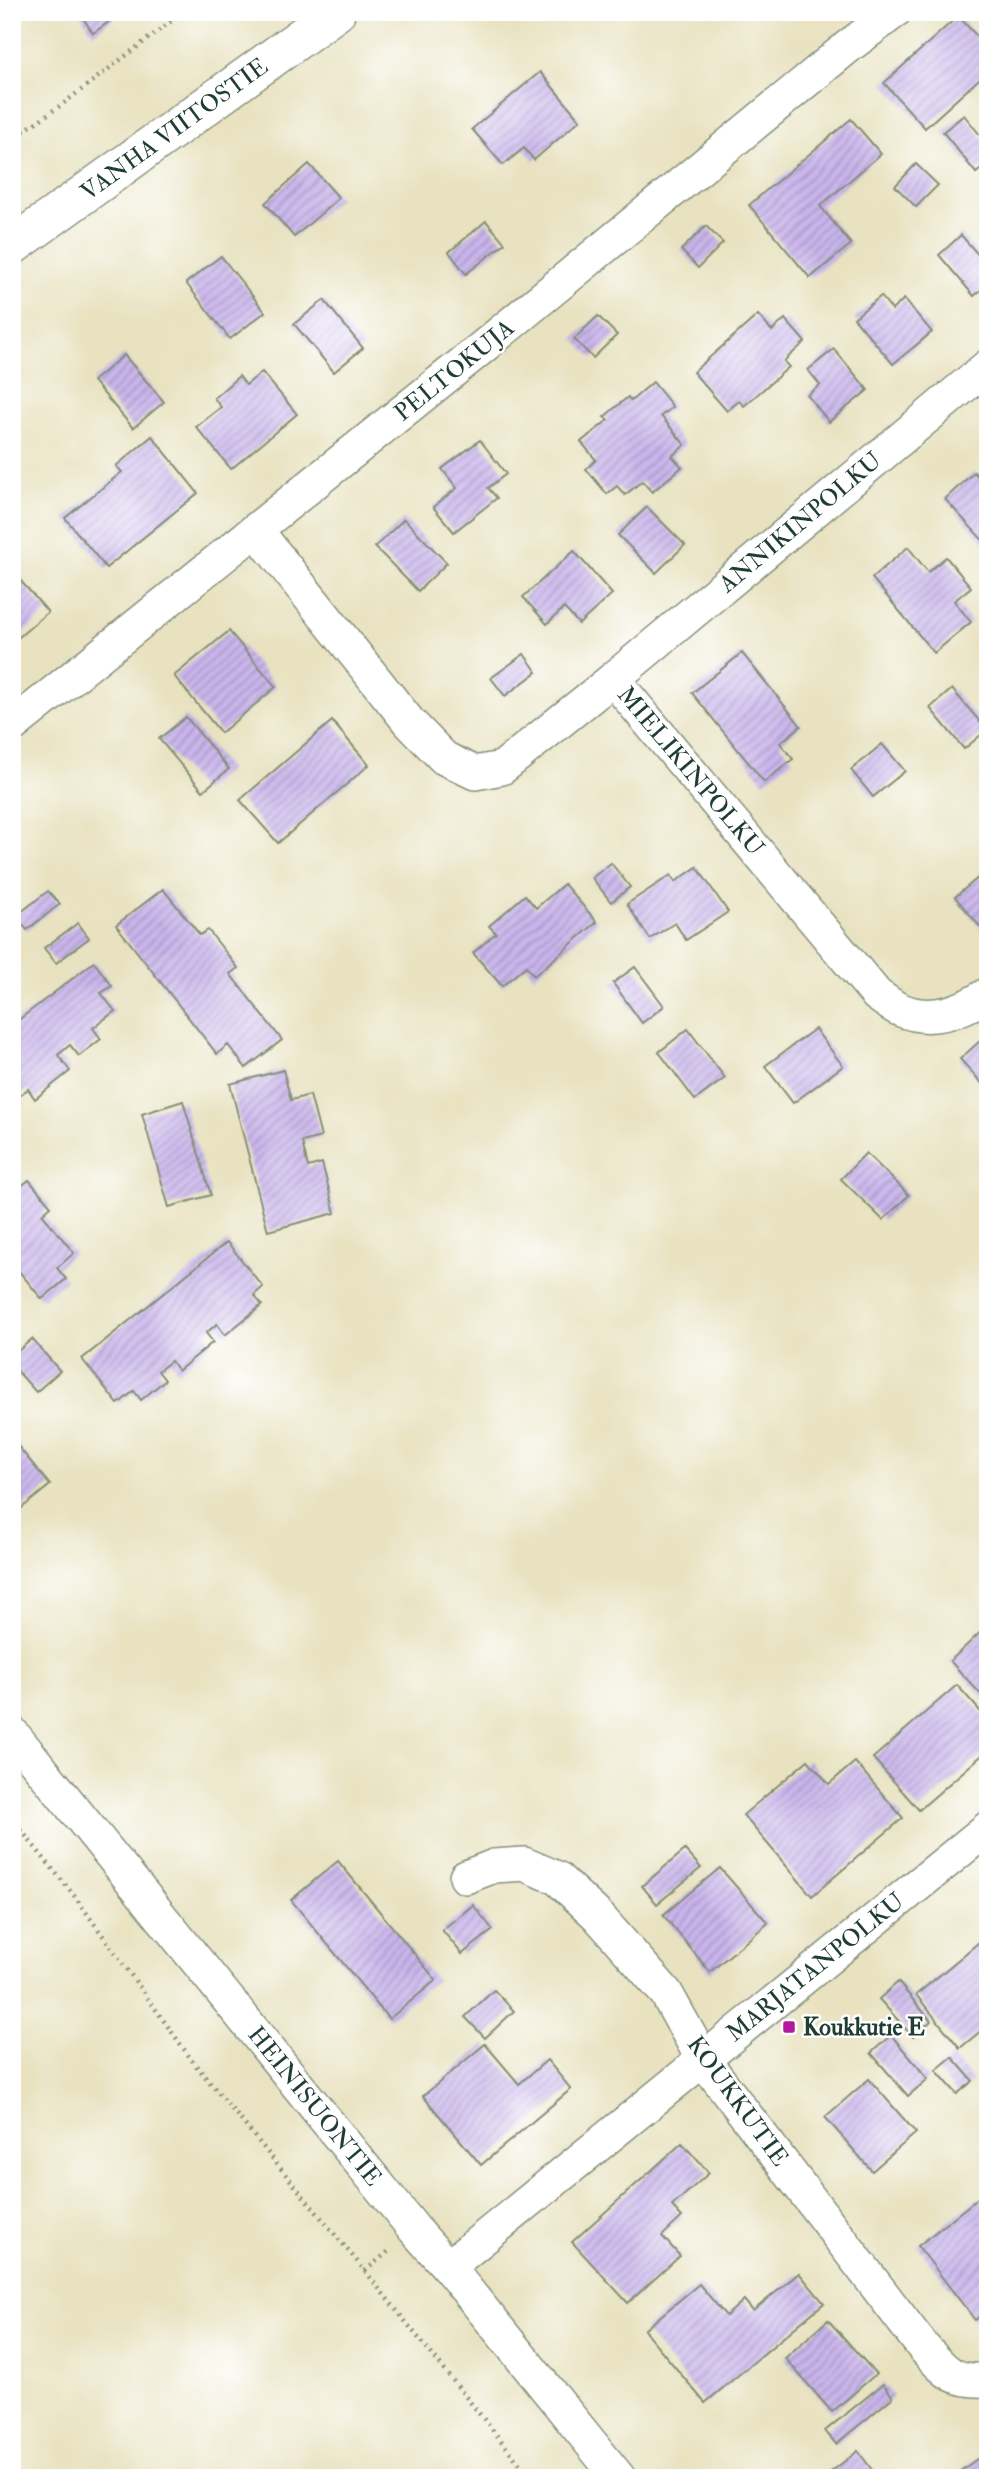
<svg xmlns="http://www.w3.org/2000/svg" width="1000" height="2490" font-family="'IM FELL Double Pica',serif">
<style>
.building{fill:url(#building-hatch)}
.lines{fill:none;stroke-linecap:round;stroke-linejoin:round}
.minor-casing{stroke:#84907a;stroke-width:36}
.secondary-casing{stroke:#84907a;stroke-width:41}
.path{stroke:#84907a;stroke-width:4.5;stroke-dasharray:2 5;stroke-linecap:butt}
.minor{stroke:#fff;stroke-width:33}
.secondary{stroke:#fff;stroke-width:38}
.poi-dot{fill:#b5179e;stroke:#fff;stroke-width:2.5}
.labels{text-anchor:middle;stroke-width:5;stroke-linejoin:round;paint-order:stroke}
.street-label{font-size:24px;fill:#1f3d34;stroke:#fff}
.poi-label{font-size:24px;font-weight:bold;fill:#1f3d34;stroke:#fff;text-anchor:start}
</style>
<defs>
<pattern id="building-hatch" width="6" height="6" patternUnits="userSpaceOnUse" patternTransform="scale(1.75)"><rect width="6" height="6" fill="#cab5ec"/><path d="M-1 1l2-2M0 6l6-6M5 7l2-2" fill="none" stroke="#a394c0"/></pattern>
</defs>
<rect width="100%" height="100%" fill="#fff"/>
<filter id="ink" filterUnits="userSpaceOnUse"><feTurbulence type="fractalNoise" baseFrequency=".0143" numOctaves="2"/><feDisplacementMap in="SourceGraphic" scale="14" xChannelSelector="R" yChannelSelector="G"/><feConvolveMatrix kernelMatrix="1 2 1 2 8 2 1 2 1" color-interpolation-filters="sRGB"/></filter>
<filter id="wash" filterUnits="userSpaceOnUse"><feTurbulence type="fractalNoise" baseFrequency=".00686" numOctaves="4" result="noise"/><feDisplacementMap in="SourceGraphic" scale="28" xChannelSelector="R" yChannelSelector="G"/><feGaussianBlur stdDeviation="1.57" result="paint"/><feColorMatrix in="noise" values="0 0 0 0 0 0 0 0 0 0 0 0 0 0 0 0 0 1.4 0 .05"/><feComposite in="paint" operator="in"/></filter>
<g filter="url(#wash)">
<rect width="100%" height="100%" fill="#e8e2c0"/>
<g id="blocks">
<!-- building -->
<g class="building">
<path d="M79,12H108L113,19L93,33Z"/>
<path d="M958,16L988,48V71L925,128L884,83Z"/>
<path d="M540,72L580,120L534,160L524,148L503,165L472,129Z"/>
<path d="M964,115L988,145V164L976,173L943,132Z"/>
<path d="M851,119L881,154L820,206L851,244L810,278L749,205Z"/>
<path d="M309,164L339,198L294,237L265,203Z"/>
<path d="M916,164L938,185L916,207L895,186Z"/>
<path d="M486,221L505,243L466,274L449,252Z"/>
<path d="M706,226L723,243L698,268L681,250Z"/>
<path d="M961,235L988,266V284L974,296L939,255Z"/>
<path d="M221,256L265,312L230,339L186,283Z"/>
<path d="M881,296L892,310L904,299L932,332L893,364L854,318Z"/>
<path d="M324,300L363,348L334,372L294,324Z"/>
<path d="M758,315L772,331L785,319L805,342L784,361L789,367L744,406L739,401L727,411L693,372Z"/>
<path d="M598,316L617,335L593,358L574,339Z"/>
<path d="M834,349L868,390L829,422L807,395L820,385L808,370Z"/>
<path d="M124,355L164,402L133,428L93,381Z"/>
<path d="M262,372L297,414L231,469L196,427L221,407L214,398L239,376L246,385Z"/>
<path d="M653,382L673,407L661,416L685,445L672,456L682,467L652,492L642,481L625,495L617,486L607,494L586,469L596,460L581,442L608,420L604,417L628,397L631,401Z"/>
<path d="M152,436L198,493L106,568L65,518L122,472L116,466Z"/>
<path d="M480,440L506,474L488,488L497,498L454,532L433,507L457,488L442,469Z"/>
<path d="M974,472L988,487V546L945,499Z"/>
<path d="M647,507L685,545L656,573L618,535Z"/>
<path d="M404,519L447,563L418,591L375,547Z"/>
<path d="M908,547L928,572L946,557L971,587L954,601L971,622L934,653L872,578Z"/>
<path d="M574,551L612,594L579,624L564,608L547,624L523,597Z"/>
<path d="M12,571L48,612L12,643Z"/>
<path d="M229,631L276,687L221,733L174,676Z"/>
<path d="M742,653L801,726L780,743L793,759L764,782L692,693Z"/>
<path d="M524,654L537,672L505,696L491,678Z"/>
<path d="M952,689L987,730L964,749L930,708Z"/>
<path d="M186,717L229,769L203,791L159,739Z"/>
<path d="M332,721L369,765L278,843L240,800Z"/>
<path d="M882,744L905,771L873,797L851,770Z"/>
<path d="M611,863L630,887L611,902L592,878Z"/>
<path d="M697,867L728,912L686,940L675,923L650,939L627,904L671,875L675,882Z"/>
<path d="M979,877L988,888V923L981,928L955,897Z"/>
<path d="M564,884L597,922L534,976L526,966L502,986L473,953L496,933L489,926L525,895L536,908Z"/>
<path d="M163,889L200,935L208,930L238,968L230,974L282,1040L246,1068L228,1045L217,1054L116,925Z"/>
<path d="M48,891L60,904L27,930L16,916Z"/>
<path d="M78,923L89,938L56,963L44,948Z"/>
<path d="M94,962L112,986L101,993L115,1011L93,1028L101,1039L79,1056L70,1045L58,1055L70,1071L35,1099L28,1089L14,1099L12,1097V1025Z"/>
<path d="M635,967L664,1006L642,1023L613,983Z"/>
<path d="M688,1029L725,1078L695,1100L659,1052Z"/>
<path d="M815,1029L843,1066L793,1103L765,1066Z"/>
<path d="M980,1041L988,1049V1090L960,1059Z"/>
<path d="M283,1070L291,1100L310,1095L321,1137L302,1142L308,1167L322,1163L335,1213L268,1231L230,1084Z"/>
<path d="M183,1101L211,1195L169,1207L142,1114Z"/>
<path d="M866,1153L909,1195L883,1220L841,1179Z"/>
<path d="M12,1178L20,1187L29,1180L51,1206L42,1214L74,1253L57,1268L66,1279L42,1299L12,1263Z"/>
<path d="M227,1242L263,1287L254,1295L262,1305L225,1335L217,1324L206,1333L213,1342L178,1371L171,1361L158,1371L165,1380L141,1400L134,1391L118,1404L82,1359Z"/>
<path d="M32,1339L60,1371L36,1392L12,1365V1356Z"/>
<path d="M12,1439L50,1485L12,1516Z"/>
<path d="M988,1625V1702L950,1661Z"/>
<path d="M957,1685L988,1720V1750L919,1810L873,1758Z"/>
<path d="M808,1760L829,1784L855,1762L903,1818L812,1896L743,1815Z"/>
<path d="M685,1850L701,1868L657,1904L642,1886Z"/>
<path d="M338,1861L436,1980L389,2019L291,1900Z"/>
<path d="M720,1868L768,1923L710,1972L663,1915Z"/>
<path d="M473,1905L493,1930L462,1954L442,1930Z"/>
<path d="M984,1938L988,1943V2025L960,2048L916,1995Z"/>
<path d="M898,1982L931,2021L913,2037L879,1999Z"/>
<path d="M494,1990L514,2011L485,2038L465,2017Z"/>
<path d="M891,2035L928,2079L908,2096L871,2053Z"/>
<path d="M485,2044L519,2084L547,2060L571,2089L481,2165L423,2096Z"/>
<path d="M952,2057L973,2081L957,2094L936,2070Z"/>
<path d="M869,2079L916,2133L872,2171L825,2117Z"/>
<path d="M682,2143L709,2173L672,2206L682,2217L662,2236L680,2256L628,2303L572,2242Z"/>
<path d="M978,2198L988,2211V2310L975,2320L918,2246Z"/>
<path d="M799,2273L824,2303L705,2403L644,2330L699,2284L726,2316L744,2300L753,2311Z"/>
<path d="M828,2320L876,2374L832,2412L785,2358Z"/>
<path d="M883,2384L893,2397L836,2444L825,2431Z"/>
<path d="M858,2451L878,2478H823Z"/>
<path d="M988,2451V2478H951Z"/>
</g>
</g>
</g>
<g filter="url(#ink)">
<use href="#blocks" fill-opacity="0" stroke="#84907a" stroke-width="2"/>
<g class="lines">
<defs>
<g id="minor">
<path d="M256,530L409,722L444,758L475,773L502,768L613,679L877,995C885,1000 893,1007 901,1010C932,1023 962,1011 988,994"/>
<path d="M613,679L988,366"/>
<path d="M12,726L473,355L850,45L894,12"/>
<path d="M12,1733L415,2230L448,2267L619,2478"/>
<path d="M466,1877L494,1866L524,1864L557,1878L598,1916L666,1993L702,2058L923,2347C946,2372 952,2382 988,2380"/>
<path d="M448,2267L988,1828"/>
</g>
<path id="secondary" d="M12,246L336,12"/>
</defs>
<!-- minor casing -->
<use href="#minor" class="minor-casing"/>
<!-- secondary casing -->
<use href="#secondary" class="secondary-casing"/>
<!-- path -->
<g class="path">
<path d="M12,139L64,103L183,12"/>
<path d="M12,1819L73,1894L194,2063L365,2271L531,2478"/>
<path d="M365,2271L389,2251"/>
</g>
<!-- minor -->
<use href="#minor" class="minor"/>
<!-- secondary -->
<use href="#secondary" class="secondary"/>
</g>
</g>
<!-- markers -->
<rect class="poi-dot" x="782" y="2020" width="14" height="14" rx="3.5"/>
<g class="labels">
<!-- street labels -->
<g class="street-label">
<text transform="translate(174 129) rotate(-36)" y="8">VANHA VIITOSTIE</text>
<text transform="translate(454 370) rotate(-39)" y="8">PELTOKUJA</text>
<text transform="translate(800 522) rotate(-40)" y="8">ANNIKINPOLKU</text>
<text transform="translate(691 771) rotate(50)" y="8">MIELIKINPOLKU</text>
<text transform="translate(815 1967) rotate(-39)" y="8">MARJATANPOLKU</text>
<text transform="translate(738 2101) rotate(54)" y="8">KOUKKUTIE</text>
<text transform="translate(315 2106) rotate(51)" y="8">HEINISUONTIE</text>
</g>
<!-- poi labels -->
<g class="poi-label">
<text x="803" y="2035">Koukkutie E</text>
</g>
</g>
<!-- margin -->
<rect width="1000" height="2490" fill="none" stroke="#fff" stroke-width="42"/>
</svg>
